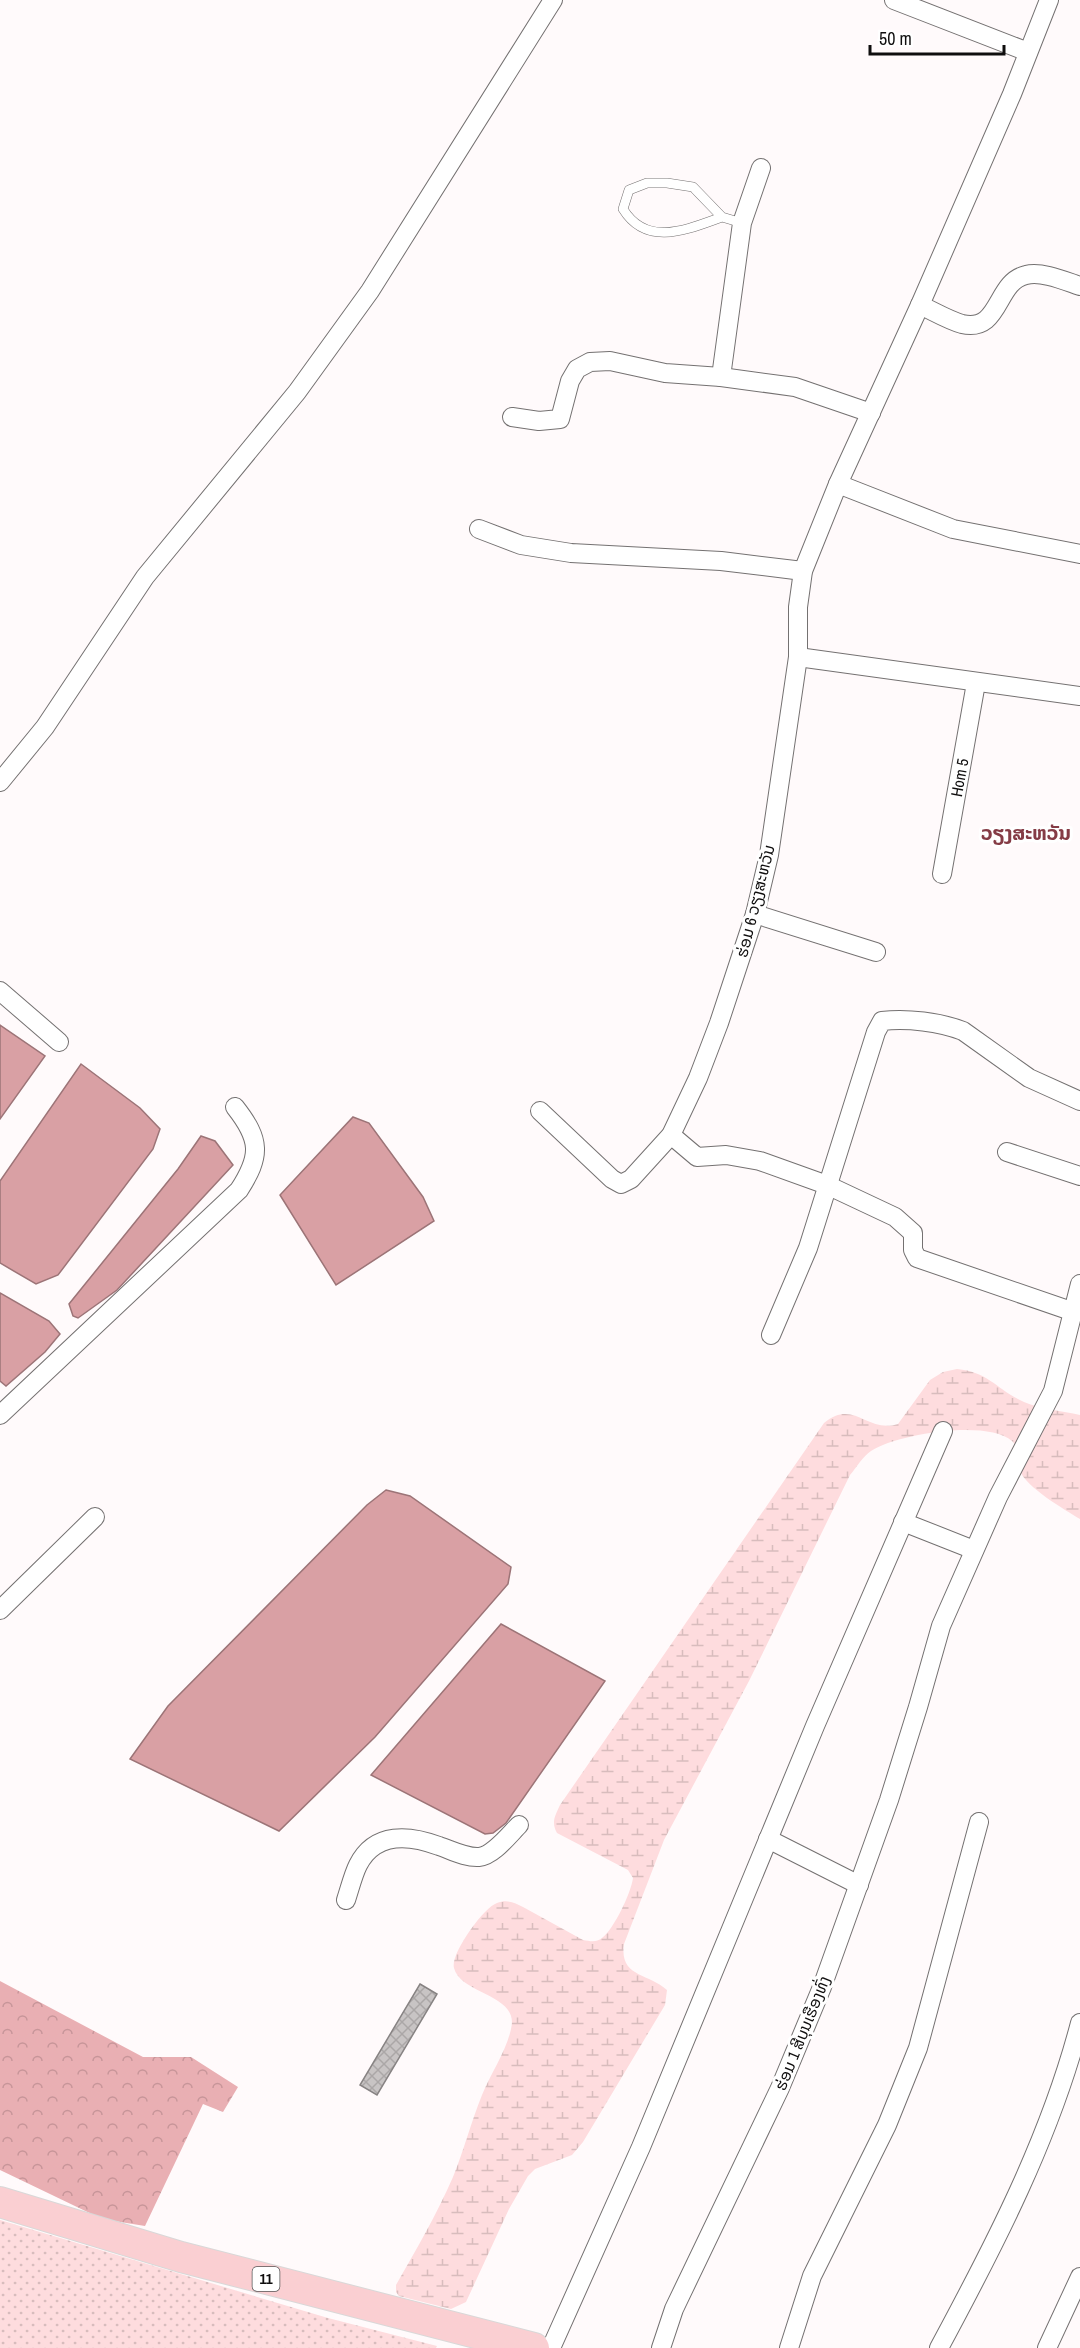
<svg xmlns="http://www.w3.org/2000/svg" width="1080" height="2348" font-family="'Archivo Narrow','Noto Sans Lao',sans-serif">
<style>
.grass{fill:url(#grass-dots)}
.forest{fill:url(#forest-crowns)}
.wetland{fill:url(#wetland-marsh)}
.water{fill:#d9a0a4;stroke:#9c7477;stroke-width:1.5}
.building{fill:url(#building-cross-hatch);stroke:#878383;stroke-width:1.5}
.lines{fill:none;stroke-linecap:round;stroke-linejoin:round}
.service-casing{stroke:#747171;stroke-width:10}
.minor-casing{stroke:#747171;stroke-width:20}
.trunk-casing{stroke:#d9d8d8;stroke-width:32}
.service{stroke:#fff;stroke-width:9}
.minor{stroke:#fff;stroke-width:18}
.trunk{stroke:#facfd2;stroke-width:30}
.labels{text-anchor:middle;stroke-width:6;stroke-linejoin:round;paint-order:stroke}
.shield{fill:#fff;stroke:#575656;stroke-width:1.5}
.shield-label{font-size:15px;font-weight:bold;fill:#0f0e0e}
.street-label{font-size:16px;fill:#0f0e0e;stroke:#fff}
.quarter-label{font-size:20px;font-weight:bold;fill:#853c46;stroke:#fff}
</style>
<defs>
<pattern id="grass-dots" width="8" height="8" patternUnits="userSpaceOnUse" patternTransform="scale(1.5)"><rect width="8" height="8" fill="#fedcde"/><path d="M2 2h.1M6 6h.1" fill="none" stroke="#d8bcbd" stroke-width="1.8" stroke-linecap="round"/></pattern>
<pattern id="forest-crowns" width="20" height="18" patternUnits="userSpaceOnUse" patternTransform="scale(1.5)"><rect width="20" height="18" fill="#e9afb3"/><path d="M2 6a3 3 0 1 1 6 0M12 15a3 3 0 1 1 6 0" fill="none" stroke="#c79599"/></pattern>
<pattern id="wetland-marsh" width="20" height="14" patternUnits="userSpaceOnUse" patternTransform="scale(1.5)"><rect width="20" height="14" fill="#fedcde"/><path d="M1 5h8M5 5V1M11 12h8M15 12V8" fill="none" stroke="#d8bcbd"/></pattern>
<pattern id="building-cross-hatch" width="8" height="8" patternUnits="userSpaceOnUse" patternTransform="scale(1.5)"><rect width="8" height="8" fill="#c8c4c4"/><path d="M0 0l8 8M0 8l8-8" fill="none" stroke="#aba7a7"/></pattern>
</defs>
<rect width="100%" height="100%" fill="#fffafb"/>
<!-- grass -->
<path class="grass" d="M0,2220L328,2318L437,2346L436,2348H0Z"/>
<!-- forest -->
<path class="forest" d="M0,1981L143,2057H191L238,2087L223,2112L203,2104L145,2226L102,2219L0,2170Z"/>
<!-- wetland -->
<path class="wetland" d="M957,1369C989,1372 997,1390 1024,1402C1041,1409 1062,1411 1080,1415V1519C1065,1510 1026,1487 1020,1471C1016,1461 1021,1449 1012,1441C987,1419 897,1434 871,1451C863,1456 856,1468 850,1475L749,1681L664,1840L624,1944C619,1977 648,1973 667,1990L665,2005L583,2142L572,2155L535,2169L528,2176L509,2209L466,2302L451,2309L399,2296L396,2292V2285C416,2250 437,2214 453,2177C464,2150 471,2122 482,2095C491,2073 506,2052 511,2029C520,1994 461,1995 454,1968C450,1954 484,1907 497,1903C507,1899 515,1903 523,1907C543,1918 563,1929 583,1940C590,1941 596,1943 602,1938C614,1929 631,1893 633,1878L628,1870L557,1833C551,1822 555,1816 560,1805L824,1423C854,1398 867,1434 898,1424L930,1380L943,1372Z"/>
<!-- water -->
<g class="water">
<path d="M0,1025L45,1056L0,1119Z"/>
<path d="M81,1064L140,1108L160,1129L153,1149L58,1275L36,1284L0,1263V1181Z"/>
<path d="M353,1117L369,1123L423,1197L434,1221L336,1285L280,1195Z"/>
<path d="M201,1136L215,1141L233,1165L117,1290L78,1318L73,1316L69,1304L178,1169Z"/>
<path d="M0,1293L49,1321L60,1334L45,1352L6,1386L0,1381Z"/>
<path d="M386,1490L410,1496L511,1567L508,1584L375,1737L279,1831L130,1759L168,1706L367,1505Z"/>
<path d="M501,1624L605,1681L506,1823L493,1833L485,1834L371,1775Z"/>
</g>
<!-- building -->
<path class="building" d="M420,1984L437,1994L377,2095L360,2085Z"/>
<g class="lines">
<defs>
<path id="service" d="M722,217C688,229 647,248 623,209L629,190L647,183H667L693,187L722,217L742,223"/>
<g id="minor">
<path d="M894,0L1028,52"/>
<path d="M920,305C933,311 948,320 962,324C1001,333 995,282 1026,275C1042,271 1065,281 1080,286"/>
<path d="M721,377L742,223L761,168"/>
<path d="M512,417L539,421L560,419L570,381L577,369L590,362L610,361L665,373L721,377L795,387L871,413"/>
<path d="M838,484L953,529L1080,554"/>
<path d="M479,529L521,545L571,553L721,561L803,571"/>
<path d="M798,657L1080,696"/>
<path d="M0,782L45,727L145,577L297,392L370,291L553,0"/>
<path id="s1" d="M942,874L976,683"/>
<path d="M755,914L876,952"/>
<path d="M0,991L59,1042"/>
<path d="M540,1111L612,1179L621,1184L631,1179L671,1135L698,1078L719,1023L755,914L769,855L798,657V607L803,571L838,484L920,305L1012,94L1049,0"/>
<path d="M671,1135L697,1157L726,1155L760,1161L827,1185L895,1217L913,1233V1250L917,1258L1074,1312"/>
<path d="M1007,1152L1080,1176"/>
<path d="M771,1335L808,1248L876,1032L882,1021C907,1018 940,1022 963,1031L1029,1078L1080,1101"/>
<path d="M0,1415L239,1190C261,1156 261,1140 235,1107"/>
<path d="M903,1522L974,1550"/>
<path d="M0,1610L95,1517"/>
<path d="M768,1839L859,1885"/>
<path d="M346,1900C350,1888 353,1875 358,1865C375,1831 410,1835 439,1846C451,1850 466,1858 479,1857C493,1856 509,1835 519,1825"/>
<path d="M551,2348L641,2147L815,1726L943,1431"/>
<path d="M661,2348L674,2309L780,2088L822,1987L889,1800L918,1707L941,1626L998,1497L1053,1391L1080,1284"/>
<path d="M789,2348L812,2276L887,2125L918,2048L979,1822"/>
<path d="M939,2348C995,2244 1050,2138 1080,2023"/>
<path d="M1047,2348L1080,2277"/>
</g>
<path id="trunk" d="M0,2202L181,2257L534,2348"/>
</defs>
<!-- service casing -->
<use href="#service" class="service-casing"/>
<!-- minor casing -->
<use href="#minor" class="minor-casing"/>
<!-- trunk casing -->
<use href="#trunk" class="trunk-casing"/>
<!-- service -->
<use href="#service" class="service"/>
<!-- minor -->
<use href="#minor" class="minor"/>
<!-- trunk -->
<use href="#trunk" class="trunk"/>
</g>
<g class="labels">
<!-- shield labels -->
<rect class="shield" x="252.5" y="2267" width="27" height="24" rx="4.5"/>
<g class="shield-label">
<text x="266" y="2284">11</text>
</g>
<!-- street labels -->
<g class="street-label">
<text dy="6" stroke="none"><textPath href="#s1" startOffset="98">Hom 5</textPath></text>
<text transform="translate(755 901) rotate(-76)" y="6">ຮ່ອມ 6 ວຽງສະຫວັນ</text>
<text transform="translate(802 2033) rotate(-68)" y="6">ຮ່ອມ 1 ສີບຸນເຮືອງທົ່ງ</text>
</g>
<!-- quarter labels -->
<g class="quarter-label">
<text x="1026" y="840">ວຽງສະຫວັນ</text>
</g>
</g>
<!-- scale -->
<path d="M870 45v9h134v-9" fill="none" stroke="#0f0e0e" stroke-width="3"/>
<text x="879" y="45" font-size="18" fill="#0f0e0e" stroke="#ffffff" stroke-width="4.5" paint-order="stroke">50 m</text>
</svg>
